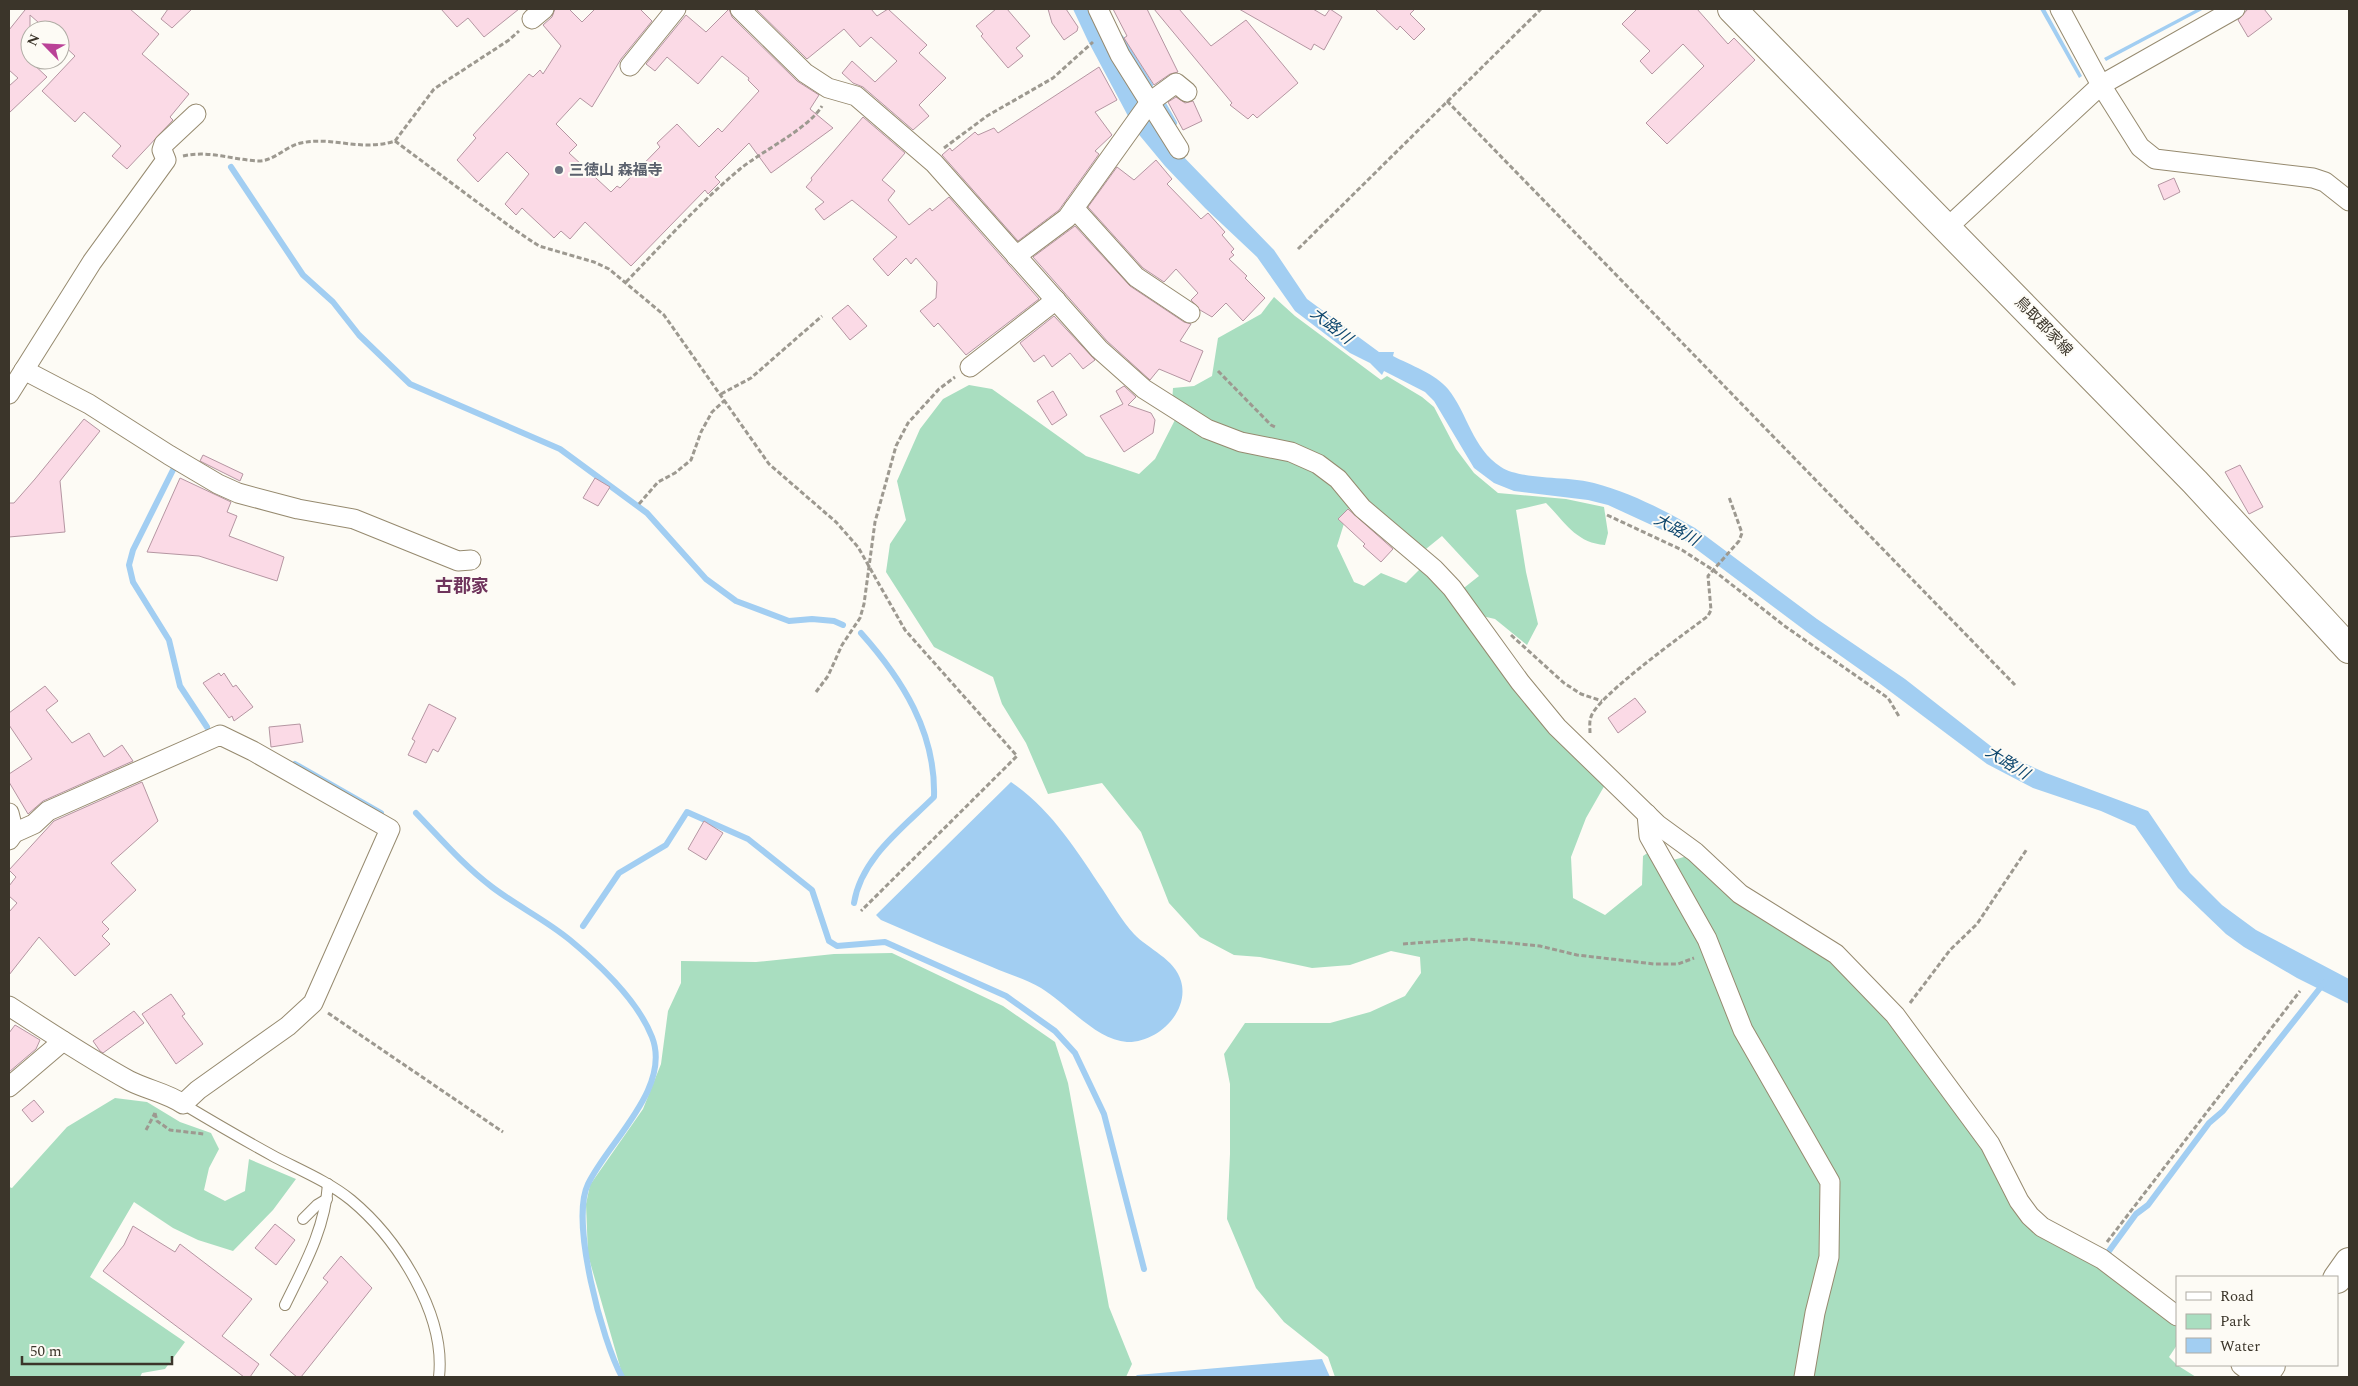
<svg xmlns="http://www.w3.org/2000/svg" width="2358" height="1386" font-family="Spectral,'Noto Sans JP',serif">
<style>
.green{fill:#a9dec0}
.water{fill:#a2cef2}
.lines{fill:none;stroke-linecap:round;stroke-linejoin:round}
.stream{stroke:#a2cef2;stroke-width:6}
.building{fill:#fbdae6;stroke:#b596a2}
.lane-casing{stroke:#968a6f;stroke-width:12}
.street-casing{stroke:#968a6f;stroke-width:21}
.secondary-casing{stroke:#968a6f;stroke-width:30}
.path{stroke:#9d9990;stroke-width:3;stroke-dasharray:5 2.5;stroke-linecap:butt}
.lane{stroke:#fff;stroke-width:10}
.street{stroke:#fff;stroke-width:19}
.secondary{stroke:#fff;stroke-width:28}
.worship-dot{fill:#6b7280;stroke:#fdfbf5;stroke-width:2}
.labels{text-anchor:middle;stroke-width:4;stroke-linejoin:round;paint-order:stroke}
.worship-label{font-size:15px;font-weight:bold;fill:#5b616d;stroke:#fdfbf5;text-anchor:start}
.street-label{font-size:15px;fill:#3b352a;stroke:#fdfbf5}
.water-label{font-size:16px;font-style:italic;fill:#0e476e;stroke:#fdfbf5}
.quarter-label{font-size:18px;font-weight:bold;fill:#6f345c;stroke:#fdfbf5}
</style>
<rect width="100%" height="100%" fill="#fdfbf5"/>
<!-- green -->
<g class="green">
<path d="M1274,297L1295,316L1381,380L1387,376L1422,397L1434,407L1456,449L1474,473L1498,493L1566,499L1604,507L1608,533L1605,545C1576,543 1565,522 1546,503L1516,510L1526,572L1538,624L1527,645L1495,619L1482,616L1460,591L1479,576L1442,536L1421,553L1346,481L1172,403L1173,388L1194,386L1212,376L1218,338L1261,314Z"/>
<path d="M969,385L992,389L1086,456L1139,474L1155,459L1177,416L1305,461L1351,501L1337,546L1354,582L1364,586L1381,573L1406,583L1423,566L1606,783L1586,818L1571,857L1573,898L1605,915L1642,885L1643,856L1652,850L1822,1172L1829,1203L1801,1377H1335L1328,1357L1284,1322L1256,1288L1227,1219L1230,1154V1084L1224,1054L1245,1023H1330L1370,1012L1405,996L1421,973L1420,957L1391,951L1350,965L1312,968L1260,957L1234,955L1200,937L1169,903L1141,832L1102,783L1048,794L1026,743L1002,704L993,677L934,647L886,572L890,544L906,520L897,481L920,429L943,399Z"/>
<path d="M1691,855L1833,958L1862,985L1985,1148L2005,1183L2089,1258L2177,1322V1345L2169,1357L2177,1365L2196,1377H1807L1836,1202L1805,1134L1666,862Z"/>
<path d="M892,953L1003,1006L1055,1042L1068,1083L1109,1307L1132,1364L1126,1377H623L588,1255L586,1204L590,1185L643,1109L661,1064L668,1011L681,983V961L756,962L834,954Z"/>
<path d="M115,1098L147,1102L180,1122L211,1133L219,1149L209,1168L204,1190L225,1201L245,1191L249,1159L296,1179L273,1210L233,1251L198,1240L173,1228L134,1202L90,1277L185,1342L165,1369L142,1373L140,1377H9V1187L12,1188L67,1127Z"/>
</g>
<!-- water -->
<g class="water">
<path d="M1073,9H1089L1094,20L1175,148L1274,250L1307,299L1379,352H1394L1393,356C1410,365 1436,374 1448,389C1468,414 1472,448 1501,467C1520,480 1570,476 1594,483C1629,492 1664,510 1695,528L1817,619L1905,679L1997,751L2046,773L2148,811L2190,873L2222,905L2256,930L2349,979V1004L2297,978L2244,947L2226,934L2178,888L2135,826L2101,811L2033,788L1987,764L1879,683L1807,632L1684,540L1608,505L1588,500L1514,491L1494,483L1474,468L1434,401L1425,392L1384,371L1382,375L1370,363L1350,353L1295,311L1257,257L1205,208L1165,166L1136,131L1088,41Z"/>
<path d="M2040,9H2045L2082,76L2079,78Z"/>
<path d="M2197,9H2204L2106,61L2104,58Z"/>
<path d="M1011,782C1051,809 1077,851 1103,890C1113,905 1122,921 1134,934C1148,949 1175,959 1181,981C1190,1012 1157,1043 1127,1042C1096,1040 1066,1003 1041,988C1026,979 1008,974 992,967C955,952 918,936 881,920L876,915Z"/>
<path d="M1322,1359L1330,1377H1135L1137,1375Z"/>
</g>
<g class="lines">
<!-- stream -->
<g class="stream">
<path d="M1121,38L1150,85"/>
<path d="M1162,102L1174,123"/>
<path d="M231,167L303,275L333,302L359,335L410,384L560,449L647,513L706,579L736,601L789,621L812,619L834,621L843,625"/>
<path d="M174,468L133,550L129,565L133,582L169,640L180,686L207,727"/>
<path d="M295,764L381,813"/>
<path d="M416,813C440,838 464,866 492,887C517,906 546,920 570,940C599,964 638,1001 652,1037C672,1088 608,1142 588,1184C570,1221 602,1341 622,1377"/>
<path d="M854,903C861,858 904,827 934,797C936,732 902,679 861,633"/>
<path d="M583,926L619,873L666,845L687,812L748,839L812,890L829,941L837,946L885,942L1006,996L1055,1031L1075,1053L1104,1114L1144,1269"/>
<path d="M2109,1251L2136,1214L2148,1205L2209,1123L2223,1111L2324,983"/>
</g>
</g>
<!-- building -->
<g class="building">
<path d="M24,9H130L159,34L142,54L189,94L170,117L173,120L127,169L112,156L121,146L84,112L75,122L42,91L75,56L60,42V30H47L30,15V61L47,77L9,113V86L18,78L9,70V30L25,10Z"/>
<path d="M168,9H192L172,28L161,19Z"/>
<path d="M441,9H519L484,37L468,18L457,27Z"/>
<path d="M555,9H569L582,22L595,9H640L652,21L621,59L592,107L580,98L556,124L577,145L569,153L611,192L617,186L620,188L660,147L657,143L677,124L699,147L718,128L722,132L759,91L748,80L749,78L722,56L698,84L667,57L655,71L646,64L686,15L706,32L729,9L732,17L797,81L819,95L810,109L833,128L771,173L749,143L715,177L720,182L708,194L705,190L631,266L585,222L570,239L561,231L554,238L522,208L516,215L505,204L529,174L507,152L478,182L457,160L476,138L473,135L529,74L533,77L540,70L543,74L561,46L543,25L552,17Z"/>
<path d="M756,9H871L877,16L888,9L927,45L919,53L946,78L919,105L929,116L913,130L863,87L853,83L842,73L852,61L875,82L897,61L871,37L860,47L844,29L807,59Z"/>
<path d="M996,9H1007L1030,36L1016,48L1023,56L1008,68L981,36L983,34L976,26Z"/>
<path d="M1048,9H1066L1078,27L1077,31L1064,40L1052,23Z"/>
<path d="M1113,9H1147L1178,72L1170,74L1154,85L1124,38L1127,36Z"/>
<path d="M1154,9H1179L1211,46L1246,20L1298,83L1257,118L1253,114L1248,119L1230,105L1232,103Z"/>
<path d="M1239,9H1313L1325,16L1330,9L1342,17L1324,50L1314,44L1311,50Z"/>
<path d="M1375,9H1415L1410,14L1425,29L1414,40L1400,26L1397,30Z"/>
<path d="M1637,9H1697L1728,44L1734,38L1755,60L1667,144L1646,123L1704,66L1683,44L1652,74L1640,61L1650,51L1622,24Z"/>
<path d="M2248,9H2264L2272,19L2248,37L2238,20Z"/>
<path d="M1099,67L1117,100L1095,112L1112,135L1095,151L1099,154L1059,210L1018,241L942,155L950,148L952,151L975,132L978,135L994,128L998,133Z"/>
<path d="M1176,97L1185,103L1193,101L1202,121L1183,130L1168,102Z"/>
<path d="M863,117L905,153L882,180L895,191L888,200L909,225L930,208L932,211L949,197L1039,299L966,355L938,323L934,327L920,311L936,298L937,282L916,258L911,264L906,258L888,276L873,259L897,237L852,200L824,220L815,209L824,202L806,187L812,180L811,178Z"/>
<path d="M1156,160L1172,179L1167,184L1201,219L1208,213L1225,232L1222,235L1234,249L1231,252L1234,255L1229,259L1247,276L1245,278L1265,298L1243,321L1226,303L1212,317L1200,310L1191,300L1198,293L1176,269L1164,282L1143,268L1088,207L1117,167L1134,180Z"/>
<path d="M2174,178L2180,192L2164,200L2158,185Z"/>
<path d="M1075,226L1130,286L1184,322L1191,324L1180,341L1203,351L1190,382L1159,369L1150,380L1107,341L1033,257Z"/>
<path d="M848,305L867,326L850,340L832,318Z"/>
<path d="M1054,316L1095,360L1083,369L1070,353L1052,367L1044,355L1034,362L1020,343Z"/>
<path d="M1124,386L1136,397L1128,405L1151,413L1155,420L1153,433L1124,452L1100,416L1123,404L1116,391Z"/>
<path d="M1053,391L1067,415L1052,425L1037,401Z"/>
<path d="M84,419L100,431L60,481L65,532L9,537V503H14L35,479Z"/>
<path d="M203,455L243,474L240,481L200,461Z"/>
<path d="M2240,465L2263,507L2249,514L2225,472Z"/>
<path d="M180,478L231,502L227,512L237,516L229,536L284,557L277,581L199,556L147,552Z"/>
<path d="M595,478L610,487L598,506L583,498Z"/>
<path d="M1348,509L1393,549L1381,562L1363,546L1365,544L1338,519Z"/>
<path d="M219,673L221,676L224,673L233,687L236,685L253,707L234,721L232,716L229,718L203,683Z"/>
<path d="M45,686L58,701L46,710L72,743L89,733L104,757L122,745L133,761L43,801L28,814L9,782V774L32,759L9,725V713Z"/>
<path d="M1635,698L1646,712L1618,733L1608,718Z"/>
<path d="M429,704L456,718L438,752L433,749L426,763L408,755L415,741L412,739Z"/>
<path d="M300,724L303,742L271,747L269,727Z"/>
<path d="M142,782L158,821L111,863L136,890L102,922L109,929L102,936L110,944L75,976L39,937L9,975V912L17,903L9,896V886L16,877L9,870L54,821Z"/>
<path d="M704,821L723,833L706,860L688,849Z"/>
<path d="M171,994L185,1014L182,1016L203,1044L176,1064L142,1014Z"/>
<path d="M134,1011L144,1023L103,1053L100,1051L93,1041Z"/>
<path d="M15,1025L40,1040L36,1049L9,1072V1033Z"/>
<path d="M34,1100L44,1112L32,1122L22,1110Z"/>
<path d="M275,1224L295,1240L276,1265L255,1248Z"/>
<path d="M133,1226L175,1252L180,1244L252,1299L222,1336L259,1364L250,1377H244L103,1271L124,1245Z"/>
<path d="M341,1256L372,1288L301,1377H297L270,1355L328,1282L323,1278Z"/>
</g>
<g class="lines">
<defs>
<g id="lane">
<path d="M183,1104C213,1122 244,1140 275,1157C300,1170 329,1182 351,1200C398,1239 446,1315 439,1377"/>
<path d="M303,1219L317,1205L327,1199"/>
<path d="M285,1305C304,1266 325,1229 328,1184"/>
</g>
<g id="street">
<path d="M740,9L805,73L828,88L856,96L934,163L1099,349L1144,389L1207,429L1241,442L1291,452L1318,464L1338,479L1362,508L1434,569L1452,588L1520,682L1557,727L1658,825L1695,852L1740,894L1836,954L1895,1015L1990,1144L2019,1201L2030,1216L2042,1227L2102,1259L2177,1316"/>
<path d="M1098,9L1120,55L1179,149"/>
<path d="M2060,9L2101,85L2140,147L2155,159L2313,178L2325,182L2349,201"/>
<path d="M532,19L544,9"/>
<path d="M630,66L676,9"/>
<path d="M1074,208L1136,277L1190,313"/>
<path d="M1948,227L2101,85L2235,9"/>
<path d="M1016,256L1067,218L1150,102L1176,83L1187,92"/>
<path d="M970,367L1056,300"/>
<path d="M24,370L89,404L169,455L218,484L238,493L298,509L354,519L458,561L471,560"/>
<path d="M9,394L92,262L166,160L162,150L164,144L196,114"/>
<path d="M9,813L14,833"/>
<path d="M1647,814L1649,836L1707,939L1743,1030L1830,1182L1829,1257L1815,1313L1804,1377"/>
<path d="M9,840L14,833L34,824L48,811L220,735L253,751L390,829L313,1003L288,1026L198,1090L183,1104C167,1093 148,1090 130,1081C88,1058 49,1032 9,1006"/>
<path d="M9,1087L63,1041"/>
<path d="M2241,1365L2257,1377"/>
</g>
<g id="secondary">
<path d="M1732,9L2195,482L2349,649"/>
<path d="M2337,1279L2349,1262"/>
<path d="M2262,1377L2271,1365"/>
</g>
</defs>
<!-- lane casing -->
<use href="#lane" class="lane-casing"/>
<!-- street casing -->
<use href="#street" class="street-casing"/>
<!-- secondary casing -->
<use href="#secondary" class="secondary-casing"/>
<!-- path -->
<g class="path">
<path d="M1447,101L2015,685"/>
<path d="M395,141L512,228L539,246L594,262L609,269L664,315L769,464L836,522L858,547L905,630L1017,756L861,911"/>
<path d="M944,148L987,116L1053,78L1093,42"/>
<path d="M183,156C210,150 233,160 259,161C274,161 286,146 301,143C333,136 360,152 395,141L434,89L509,40L519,31"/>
<path d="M1298,249L1541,9"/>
<path d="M626,282C663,244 699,203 740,169C762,151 808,129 822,106"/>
<path d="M1218,371L1271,425L1277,428"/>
<path d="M721,394L751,378L822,316"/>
<path d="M639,504L658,482L675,473L691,460L701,432L712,412L725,400"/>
<path d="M1607,515L1682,550L1713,570L1786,627L1888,698L1900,718"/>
<path d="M1511,635L1564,683L1581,694L1602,701"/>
<path d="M816,692L828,676L842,645L860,618L864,604L875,522L896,446L908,423L939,389L955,377"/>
<path d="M1590,733C1590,728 1589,722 1591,717C1596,697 1687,632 1708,616L1711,610L1708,576L1739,541L1742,533L1729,497"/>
<path d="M1403,944L1468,939L1540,946L1577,955L1654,964H1678L1694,958"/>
<path d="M1910,1003L1950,950L1977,924L2027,849"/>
<path d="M328,1013L503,1132"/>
<path d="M155,1113L157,1121L170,1130L204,1134"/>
<path d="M146,1130L155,1113"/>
<path d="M2107,1242L2300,991"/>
<path d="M1892,1377V1376"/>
</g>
<!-- lane -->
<use href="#lane" class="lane"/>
<!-- street -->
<use href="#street" class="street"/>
<!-- secondary -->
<use href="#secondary" class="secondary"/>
</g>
<!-- markers -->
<circle class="worship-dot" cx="559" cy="170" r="5"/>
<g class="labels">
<!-- worship labels -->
<g class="worship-label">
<text x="569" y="175">三徳山 森福寺</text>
</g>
<!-- street labels -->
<g class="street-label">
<text transform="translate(2044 326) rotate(46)" y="5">鳥取郡家線</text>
</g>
<!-- water labels -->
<g class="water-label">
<text transform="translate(1332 325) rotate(38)" y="6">大路川</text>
<text transform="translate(1677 529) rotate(29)" y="6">大路川</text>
<text transform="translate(2008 762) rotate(32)" y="6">大路川</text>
</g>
<!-- quarter labels -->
<g class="quarter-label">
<text x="462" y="592">古郡家</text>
</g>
</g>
<!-- border -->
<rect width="2358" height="1386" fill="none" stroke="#3b352a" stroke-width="20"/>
<!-- legend -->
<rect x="2176" y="1276" width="162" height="90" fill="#fdfbf5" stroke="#afaca4"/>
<rect x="2186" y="1292" width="25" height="8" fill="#ffffff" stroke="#afaca4"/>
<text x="2220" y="1301" font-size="15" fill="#3b352a">Road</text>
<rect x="2186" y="1314" width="25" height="15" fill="#a9dec0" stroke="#afaca4"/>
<text x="2220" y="1326" font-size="15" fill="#3b352a">Park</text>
<rect x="2186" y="1338" width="25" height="15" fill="#a2cef2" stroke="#afaca4"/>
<text x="2220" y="1351" font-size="15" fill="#3b352a">Water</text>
<!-- north arrow -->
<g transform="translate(45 45) rotate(294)"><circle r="24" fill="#fdfbf5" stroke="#afaca4"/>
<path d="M0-4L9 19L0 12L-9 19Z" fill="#ba4297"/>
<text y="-8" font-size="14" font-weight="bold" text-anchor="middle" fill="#3b352a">N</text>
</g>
<!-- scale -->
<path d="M22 1356v8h150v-8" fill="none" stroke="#3b352a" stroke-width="2.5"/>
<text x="30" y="1356" font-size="15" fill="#3b352a" stroke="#fdfbf5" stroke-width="4" paint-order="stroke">50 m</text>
</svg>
